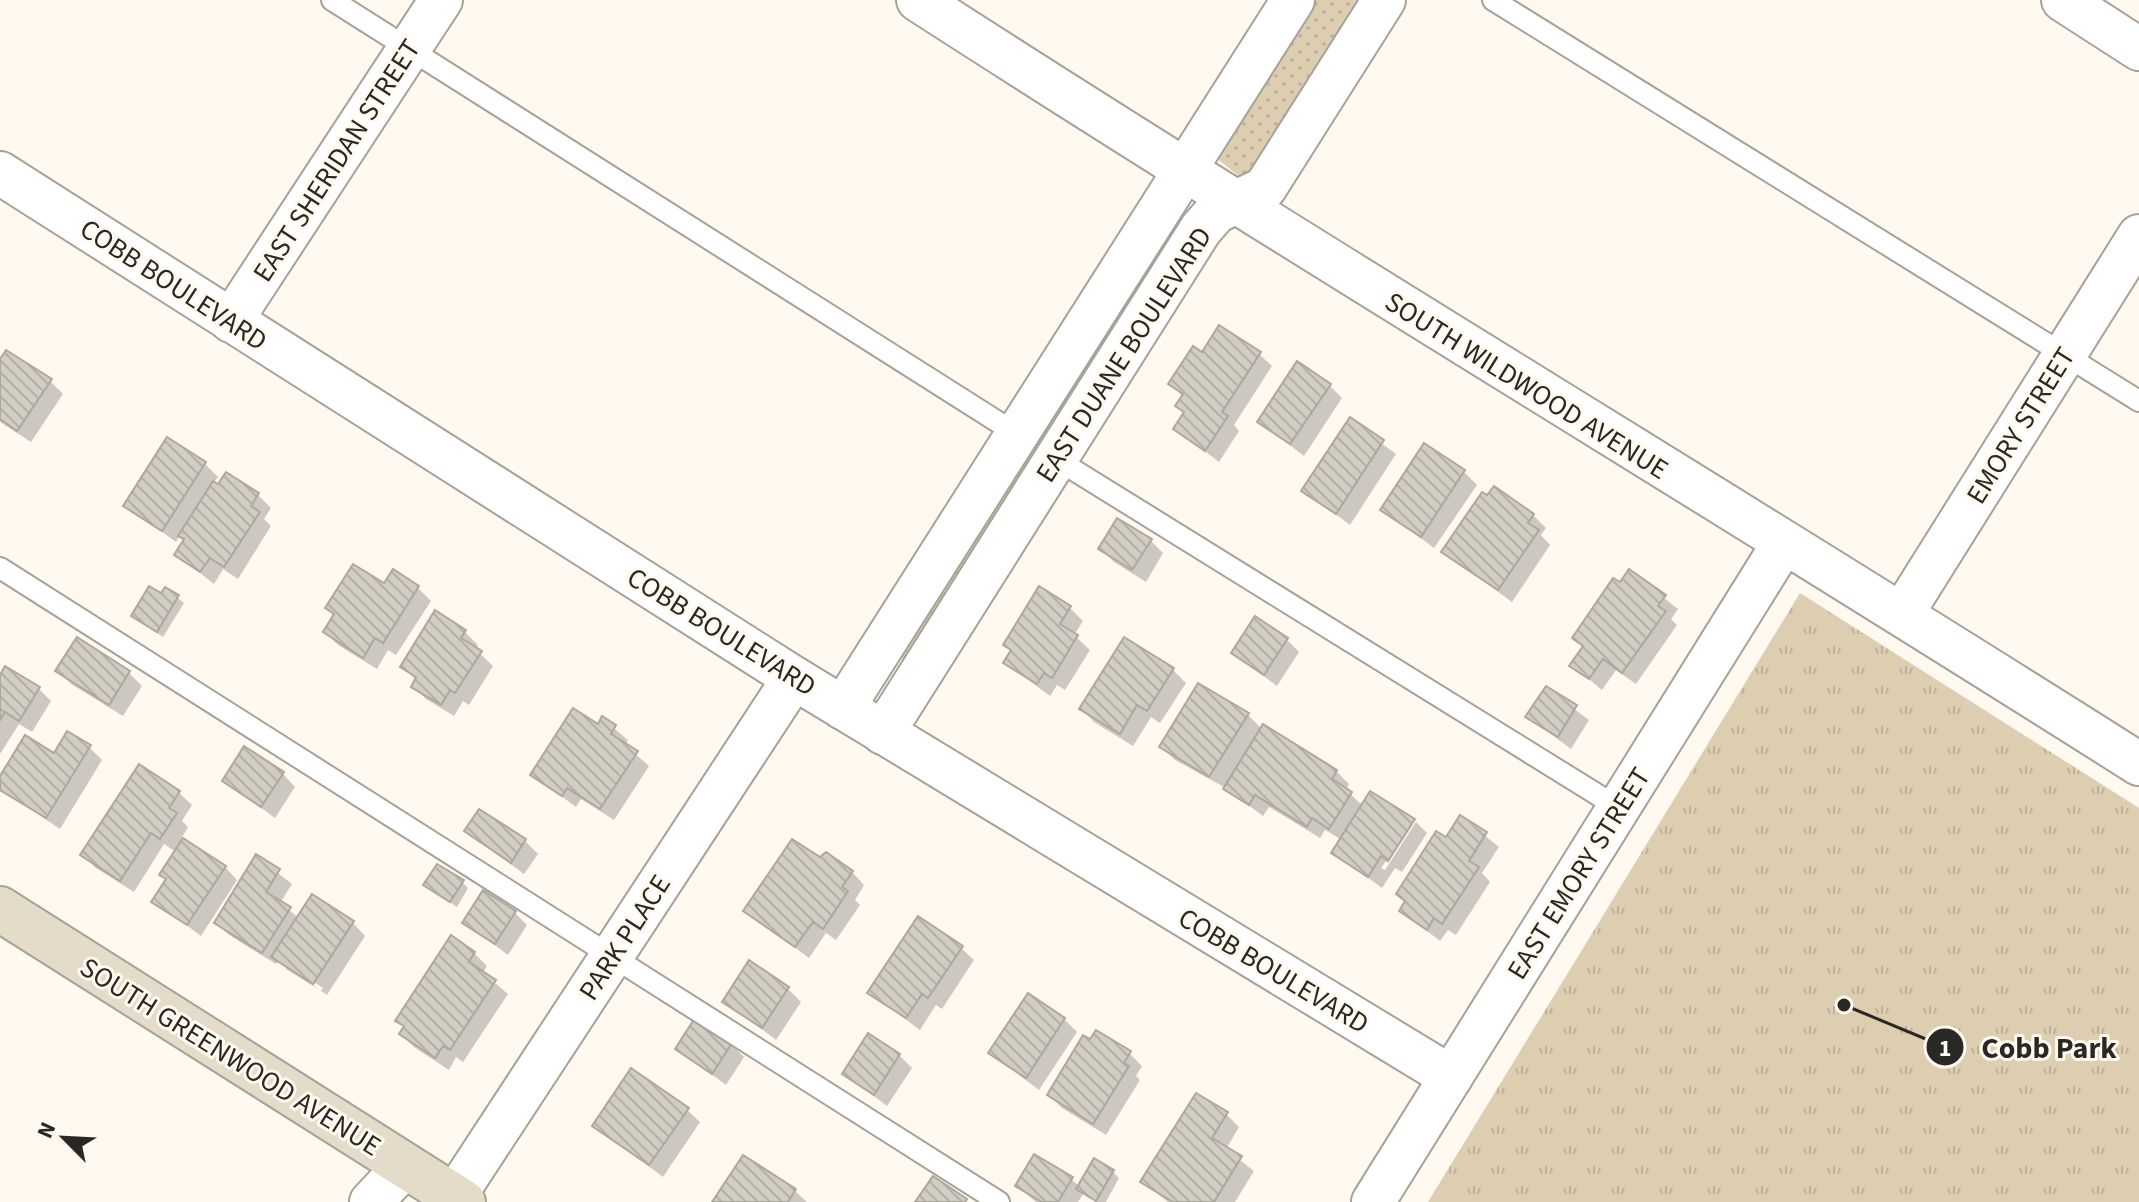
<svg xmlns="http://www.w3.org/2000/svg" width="2139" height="1202" font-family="'Source Sans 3',sans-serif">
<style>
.grass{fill:url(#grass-dots)}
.park{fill:url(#park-tufts)}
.shadow{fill:#0003;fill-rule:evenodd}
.building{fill:url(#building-back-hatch);stroke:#ada89e;stroke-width:2}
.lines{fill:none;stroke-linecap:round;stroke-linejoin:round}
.lane-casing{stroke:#a6a298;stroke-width:24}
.street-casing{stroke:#a6a298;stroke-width:46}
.secondary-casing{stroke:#a6a298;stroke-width:48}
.lane{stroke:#fff;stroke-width:20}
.street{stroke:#fff;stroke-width:42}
.secondary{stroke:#e4dbc8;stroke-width:44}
.labels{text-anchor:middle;stroke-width:6;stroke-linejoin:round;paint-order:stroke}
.street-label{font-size:28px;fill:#2a2824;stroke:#fff9ef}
.leader{fill:none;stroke:#2a2824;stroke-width:3}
.callout-dot{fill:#2a2824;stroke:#fff9ef;stroke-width:3}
.mark-label{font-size:24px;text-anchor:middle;font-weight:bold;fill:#fff}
.callout-label{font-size:30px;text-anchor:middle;font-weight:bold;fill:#2a2824;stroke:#fff9ef;stroke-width:6;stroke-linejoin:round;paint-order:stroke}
</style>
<defs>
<pattern id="grass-dots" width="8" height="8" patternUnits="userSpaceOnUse" patternTransform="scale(2)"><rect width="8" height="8" fill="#ddceb2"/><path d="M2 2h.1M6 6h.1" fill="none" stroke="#beb199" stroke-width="1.8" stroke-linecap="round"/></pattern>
<pattern id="park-tufts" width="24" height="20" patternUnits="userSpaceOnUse" patternTransform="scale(2)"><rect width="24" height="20" fill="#ddceb2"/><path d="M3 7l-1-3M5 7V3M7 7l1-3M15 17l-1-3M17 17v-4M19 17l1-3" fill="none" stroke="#beb199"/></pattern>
<pattern id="building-back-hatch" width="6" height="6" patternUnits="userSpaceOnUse" patternTransform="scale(2)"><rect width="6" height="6" fill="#d2cdc3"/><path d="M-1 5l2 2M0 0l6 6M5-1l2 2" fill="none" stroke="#b4b0a7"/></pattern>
</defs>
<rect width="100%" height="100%" fill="#fff9ef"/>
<!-- grass -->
<g class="grass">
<path d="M1313,0H1367L1256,176L1242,178L1217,159Z"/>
<path d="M1166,225L1182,235L910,663L895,654Z"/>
</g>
<!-- park -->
<path class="park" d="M1800,593L2139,808V1202H1428Z"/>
<!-- shadow -->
<g class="shadow">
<path d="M1259,354L1272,366L1234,425L1239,431L1219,462L1176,429L1185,414L1177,406L1183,397L1171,384L1203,355Z"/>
<path d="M0,363L50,381L63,394L31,442L0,422Z"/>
<path d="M1329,385L1342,398L1304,456L1259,422Z"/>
<path d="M1350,420L1396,454L1350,525L1304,490Z"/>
<path d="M205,464L218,477L213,483L258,495L271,508L264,519L271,526L238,579L223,569L214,584L177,555L186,540L180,535L176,542L125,505Z"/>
<path d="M1464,472L1477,485L1434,548L1383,510Z"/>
<path d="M1533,515L1546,528L1541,535L1550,545L1512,602L1444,552Z"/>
<path d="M1150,540L1163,553L1146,582L1114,562L1101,549Z"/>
<path d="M1630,571L1678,609L1671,619L1677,625L1636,684L1616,670L1602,690L1572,665L1584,648L1575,638Z"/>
<path d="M384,586L418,588L431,601L396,655L388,650L377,669L338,645L325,632L335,616L327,608Z"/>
<path d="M166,589L184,603L163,637L134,616Z"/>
<path d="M1070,608L1083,621L1074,635L1090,650L1065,690L1057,685L1050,696L1005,663L1012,652L1005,645Z"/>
<path d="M436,613L465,632L478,645L475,649L493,666L469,705L463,701L454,716L426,699L413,686L417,681L403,667Z"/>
<path d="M1124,639L1173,670L1186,683L1160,723L1151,717L1133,746L1094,722L1082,709Z"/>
<path d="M1286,639L1299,652L1277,686L1233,653Z"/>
<path d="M77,640L129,673L142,686L123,716L71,684L58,671Z"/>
<path d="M0,679L38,688L51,701L32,732L19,724L0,754Z"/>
<path d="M1546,688L1589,720L1571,749L1528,717Z"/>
<path d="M1248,715L1262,729L1336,771L1349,784L1346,790L1363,806L1371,794L1414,821L1381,868L1385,870L1416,822L1427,833L1402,872L1395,868L1382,888L1334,853L1342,840L1325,830L1320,838L1269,807L1263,816L1224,787L1175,760L1162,747Z"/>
<path d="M603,719L628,740L625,745L649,766L614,820L581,799L576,807L532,774L598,727Z"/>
<path d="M89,747L102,760L60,829L0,789V780Z"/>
<path d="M283,774L295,787L275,818L224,781Z"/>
<path d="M179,793L192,805L182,821L188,827L181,839L225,867L237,880L201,936L154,901L167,880L176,852L164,844L134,892L96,868L83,855Z"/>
<path d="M1461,817L1499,847L1482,873L1490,882L1456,935L1448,930L1440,941L1401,911Z"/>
<path d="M466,831L525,841L538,854L524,874Z"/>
<path d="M257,857L292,884L280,903L299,918L353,923L365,936L327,995L278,961L276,964L229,935L216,923ZM286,964L323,988L321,991L286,969Z"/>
<path d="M820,860L852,872L864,885L855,900L860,905L836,940L826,933L809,958L746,911Z"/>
<path d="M462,882L468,888L457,907L426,885Z"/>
<path d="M514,912L527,925L508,955L465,923Z"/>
<path d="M961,948L974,960L942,1009L936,1005L920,1030L870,993Z"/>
<path d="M474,953L487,966L483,973L508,994L463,1062L456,1057L449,1070L414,1047L401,1034L405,1028L398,1021Z"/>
<path d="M788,989L801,1002L776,1040L725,1001Z"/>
<path d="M1064,1019L1077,1032L1039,1090L990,1053Z"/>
<path d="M731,1044L744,1057L726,1085L678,1049Z"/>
<path d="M1129,1053L1142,1066L1136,1076L1140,1080L1106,1135L1062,1108L1049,1095Z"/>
<path d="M899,1055L912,1068L887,1106L844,1073Z"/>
<path d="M687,1110L700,1122L663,1177L594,1125Z"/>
<path d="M1226,1114L1239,1127L1226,1149L1254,1171L1235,1202H1168L1143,1182Z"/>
<path d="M744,1157L795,1191L807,1202H715Z"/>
<path d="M1113,1172L1119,1178L1106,1202H1097L1083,1194L1078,1202H1036L1017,1186L1071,1179L1080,1187Z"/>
</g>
<!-- building -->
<g class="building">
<path d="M1219,325L1261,352L1222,412L1228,416L1205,451L1173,429L1184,412L1175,406L1183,394L1168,384L1193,346L1202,352Z"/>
<path d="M6,350L52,379L17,431L0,419V359Z"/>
<path d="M1297,361L1331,384L1290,444L1257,422Z"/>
<path d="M1350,417L1384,440L1336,514L1301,491Z"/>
<path d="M167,437L206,462L162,531L123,506Z"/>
<path d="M1424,443L1465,470L1421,537L1380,510Z"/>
<path d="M226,472L259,493L251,506L260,512L224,567L210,558L200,572L174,555L184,539L178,536L213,481L218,484Z"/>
<path d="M1494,486L1534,514L1528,523L1539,530L1498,590L1441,552L1482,492L1487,495Z"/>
<path d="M1117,518L1152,539L1132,570L1098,549Z"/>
<path d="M353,564L384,583L393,569L419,586L383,643L375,638L363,658L323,632L334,614L325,608Z"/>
<path d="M1629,569L1666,595L1658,606L1666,611L1622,673L1603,659L1589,679L1569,666L1583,646L1572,638L1613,578L1620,582Z"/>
<path d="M149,586L161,593L165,587L179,595L157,632L131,616Z"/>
<path d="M1039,586L1071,606L1060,624L1078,635L1052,678L1044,673L1037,684L1003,663L1011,650L1003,645Z"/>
<path d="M435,610L466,630L461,638L482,651L455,693L450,690L441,705L411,687L416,677L400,667Z"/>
<path d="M1255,616L1288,638L1264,675L1231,653Z"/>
<path d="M77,637L130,671L109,705L55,671Z"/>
<path d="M1124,637L1174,668L1147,711L1137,705L1120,734L1079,709Z"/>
<path d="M5,666L40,687L19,721L5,712L0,720V675Z"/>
<path d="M1198,683L1249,713L1209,777L1159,747Z"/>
<path d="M1546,686L1577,705L1558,737L1525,717Z"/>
<path d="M573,708L598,724L602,716L616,725L611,734L638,751L600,809L567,788L562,796L530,775Z"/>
<path d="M1263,724L1337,770L1332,779L1352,792L1329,829L1312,818L1307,827L1255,795L1249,805L1223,789Z"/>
<path d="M67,731L91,745L46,818L0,790V776L25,735L54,753Z"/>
<path d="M244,746L284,772L261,807L222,781Z"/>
<path d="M139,764L180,791L169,808L177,813L160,839L151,833L120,881L80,855Z"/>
<path d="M1370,791L1415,819L1388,861L1381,856L1368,877L1331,853Z"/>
<path d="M479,809L526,839L511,863L464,831Z"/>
<path d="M1460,815L1487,832L1469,861L1479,867L1442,924L1434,918L1427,930L1399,911L1405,901L1396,894L1436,831L1446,837Z"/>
<path d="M183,838L226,866L187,925L151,902L166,879L159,875Z"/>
<path d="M792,839L820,857L826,852L853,871L842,887L848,891L823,929L813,922L795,947L743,911Z"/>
<path d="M256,854L280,869L266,892L291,907L262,953L214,923Z"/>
<path d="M437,864L464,880L450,902L423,885Z"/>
<path d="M483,890L516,911L495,944L462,923Z"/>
<path d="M312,894L354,921L313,984L271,957Z"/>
<path d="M918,916L963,946L928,998L922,994L906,1018L867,993Z"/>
<path d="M451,935L475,952L469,962L496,980L450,1050L443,1046L435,1058L399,1034L404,1026L395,1021Z"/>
<path d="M749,960L789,987L762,1028L722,1002Z"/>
<path d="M1028,993L1065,1018L1026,1078L988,1053Z"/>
<path d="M695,1018L732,1043L712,1074L675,1049Z"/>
<path d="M1096,1030L1131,1051L1124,1063L1129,1066L1093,1124L1047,1095L1083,1035L1090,1039Z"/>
<path d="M868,1033L900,1054L874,1095L842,1074Z"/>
<path d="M631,1068L689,1108L649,1165L592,1126Z"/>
<path d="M1196,1093L1228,1112L1212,1138L1242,1156L1214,1202H1173L1140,1182Z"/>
<path d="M1034,1154L1073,1177L1058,1202H1042L1015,1186Z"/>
<path d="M743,1155L796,1189L788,1202H712Z"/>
<path d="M1094,1158L1114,1170L1096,1201L1076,1189Z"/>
<path d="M933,1176L967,1199L965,1202H915Z"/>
</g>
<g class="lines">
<defs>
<g id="lane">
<path d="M332,0L1017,434"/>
<path d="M1493,0L2139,401"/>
<path d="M1056,459L1619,808"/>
<path d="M0,568L999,1202"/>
</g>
<g id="street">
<path d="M918,0C1321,260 1734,507 2139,764"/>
<path d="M2063,0L2139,49"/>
<path d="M0,173L794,678L1451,1077"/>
<path d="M231,321L441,0"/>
<path d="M1902,614L2139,236"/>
<path d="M843,708L1293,0"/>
<path d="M883,733L1201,229L1216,212L1265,188L1384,0"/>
<path d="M454,1197L794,678"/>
<path d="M371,1202L405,1166"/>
<path d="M1373,1202L1783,544"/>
</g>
<path id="secondary" d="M0,909L463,1202"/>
</defs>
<!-- lane casing -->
<use href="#lane" class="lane-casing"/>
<!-- street casing -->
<use href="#street" class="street-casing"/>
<!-- secondary casing -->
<use href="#secondary" class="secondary-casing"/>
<!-- lane -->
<use href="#lane" class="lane"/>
<!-- street -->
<use href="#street" class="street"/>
<!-- secondary -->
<use href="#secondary" class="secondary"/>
</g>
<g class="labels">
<!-- street labels -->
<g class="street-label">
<text transform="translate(336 160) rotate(-57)" y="10">EAST SHERIDAN STREET</text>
<text transform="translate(174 284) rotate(33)" y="10">COBB BOULEVARD</text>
<text transform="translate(1123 354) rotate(-57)" y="10">EAST DUANE BOULEVARD</text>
<text transform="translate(1527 385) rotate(32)" y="10">SOUTH WILDWOOD AVENUE</text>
<text transform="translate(2020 425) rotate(-58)" y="10">EMORY STREET</text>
<text transform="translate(722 631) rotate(32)" y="10">COBB BOULEVARD</text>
<text transform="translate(1578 873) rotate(-58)" y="10">EAST EMORY STREET</text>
<text transform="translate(624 937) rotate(-57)" y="10">PARK PLACE</text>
<text transform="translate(1274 970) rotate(31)" y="10">COBB BOULEVARD</text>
<text transform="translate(231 1056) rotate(32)" y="10">SOUTH GREENWOOD AVENUE</text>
</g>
</g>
<!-- callouts -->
<path class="leader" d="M1844 1005L1945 1047"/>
<g class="callout-dot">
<circle cx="1844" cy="1005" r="8"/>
<circle cx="1945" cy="1047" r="20"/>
</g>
<g class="mark-label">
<text x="1945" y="1056">1</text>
</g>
<g class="callout-label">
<text x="2049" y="1058">Cobb Park</text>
</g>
<!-- north arrow -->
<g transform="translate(64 1138) rotate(294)" stroke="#fff9ef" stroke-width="6" paint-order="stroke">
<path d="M0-6L14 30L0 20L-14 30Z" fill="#2a2824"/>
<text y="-12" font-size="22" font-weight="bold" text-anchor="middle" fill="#2a2824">N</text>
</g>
</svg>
